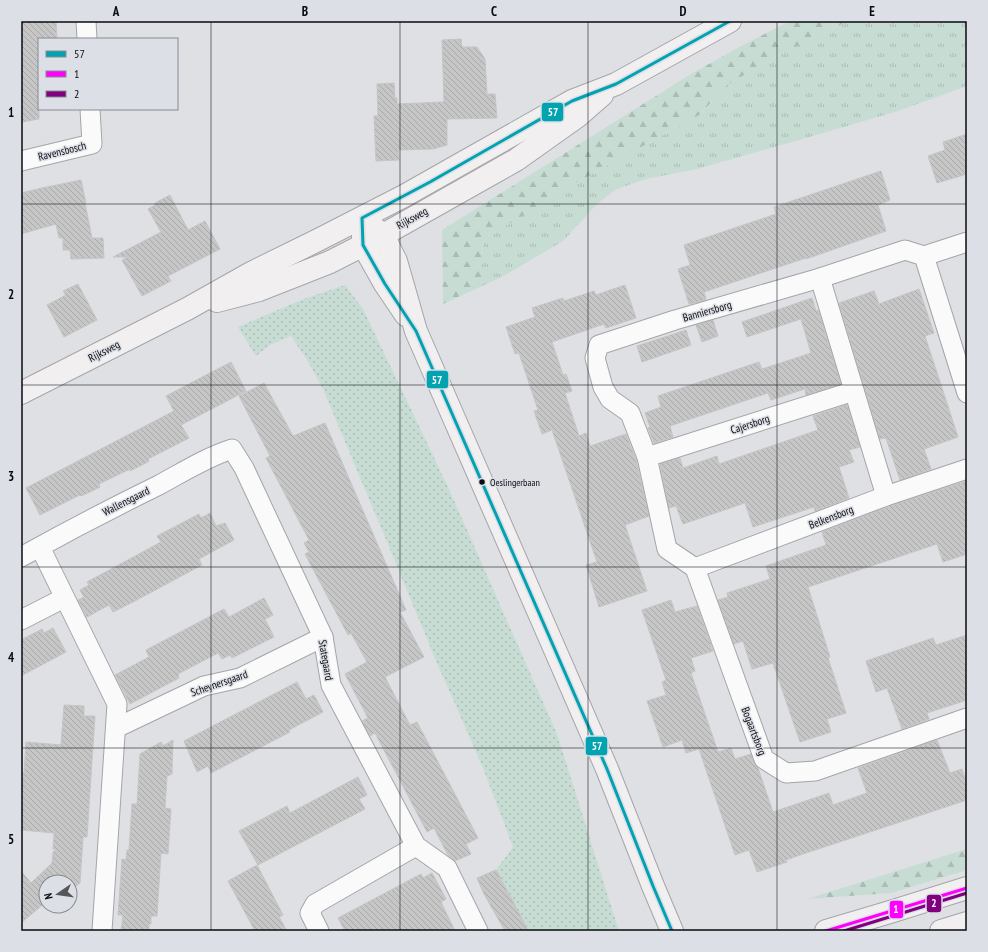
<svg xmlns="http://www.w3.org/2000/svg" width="988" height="952" font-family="'PT Sans Narrow',sans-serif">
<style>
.grass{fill:url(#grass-tufts)}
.forest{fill:url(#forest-firs)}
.park{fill:url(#park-dots)}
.building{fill:url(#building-back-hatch);stroke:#c5c5c6}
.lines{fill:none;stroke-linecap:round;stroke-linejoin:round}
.street-casing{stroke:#a4a5a8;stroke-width:21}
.secondary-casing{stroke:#a4a5a8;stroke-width:24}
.street{stroke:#fafafb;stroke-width:19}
.secondary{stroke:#f2eff0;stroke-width:22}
.bus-1-casing{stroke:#dcdfe6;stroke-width:6}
.bus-2-casing{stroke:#dcdfe6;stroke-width:6}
.bus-3-casing{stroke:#dcdfe6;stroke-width:6}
.bus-1{stroke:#02a3b0;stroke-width:3}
.bus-2{stroke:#f0f;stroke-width:3}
.bus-3{stroke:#800080;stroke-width:3}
.grid{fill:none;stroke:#0a0b0e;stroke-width:1;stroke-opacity:0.55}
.bus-dot{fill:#0a0b0e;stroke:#dcdfe6;stroke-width:1.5}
.labels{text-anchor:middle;stroke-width:3;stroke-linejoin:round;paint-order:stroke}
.bus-label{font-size:10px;fill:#0a0b0e;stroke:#dcdfe6;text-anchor:start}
.street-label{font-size:11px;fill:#0a0b0e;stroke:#dcdfe6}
.line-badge{stroke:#dcdfe6;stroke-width:1.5}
.badge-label{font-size:11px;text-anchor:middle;font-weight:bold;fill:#fff}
.neatline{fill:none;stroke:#0a0b0e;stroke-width:1.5}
.grid-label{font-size:13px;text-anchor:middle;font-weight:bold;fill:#0a0b0e}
</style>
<defs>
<pattern id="grass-tufts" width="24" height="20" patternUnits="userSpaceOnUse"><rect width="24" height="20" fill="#c7ddd3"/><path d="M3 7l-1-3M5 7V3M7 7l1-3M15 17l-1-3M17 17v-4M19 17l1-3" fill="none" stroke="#aabcb4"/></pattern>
<pattern id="forest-firs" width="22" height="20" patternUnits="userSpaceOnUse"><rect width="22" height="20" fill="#c7ddd3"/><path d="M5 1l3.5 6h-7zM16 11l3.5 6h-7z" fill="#aabcb4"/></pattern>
<pattern id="park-dots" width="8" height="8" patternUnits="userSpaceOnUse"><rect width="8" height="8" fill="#c7ddd3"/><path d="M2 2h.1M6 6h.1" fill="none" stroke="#aabcb4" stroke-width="1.8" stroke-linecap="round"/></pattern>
<pattern id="building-back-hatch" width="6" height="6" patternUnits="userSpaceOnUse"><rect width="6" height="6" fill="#c6c6c7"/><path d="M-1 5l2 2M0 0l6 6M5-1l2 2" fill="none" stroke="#a9a9aa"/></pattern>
</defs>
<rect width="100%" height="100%" fill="#dee0e4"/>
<!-- grass -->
<path class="grass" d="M848,21H967V86L898,111L813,136L697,169L646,179L617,189L598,203L563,241L502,277L482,286V257L483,243L489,235L516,220L559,192L701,114L723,87L783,53Z"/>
<!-- forest -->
<g class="forest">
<path d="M790,21H848L783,53L723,87L701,114L559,192L516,220L489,235L483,243L482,257V286L443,304L442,230L691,74L743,45Z"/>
<path d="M967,849V870L891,893L807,899Z"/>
</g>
<!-- park -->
<path class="park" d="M345,285L363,309L448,487L557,734L619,931H527L496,870L513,847L483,768L434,656L387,542L323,389L306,358L291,336L270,345L256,356L238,327L301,300Z"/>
<!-- building -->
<g class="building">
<path d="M21,21H56L57,39H39V119L22,122L21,98Z"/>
<path d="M461,39L462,47H477L485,59L487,94H495L497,118L447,119V145L433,149L398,150L399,160L376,161L374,116H378L377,84L394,83L395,98H397V104L444,102L442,40Z"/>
<path d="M967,134V174L937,183L928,156L945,150L943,142Z"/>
<path d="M881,171L890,200L878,205L886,231L806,259V258L704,292L706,300L689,304L678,269L690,265L684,245L776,214L774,207Z"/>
<path d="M81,180L86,203H85L92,238H103L104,258L71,259L70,250H63V238H59L56,224L21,234V193L42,188Z"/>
<path d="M170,195L188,230L205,221L220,249L168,276L171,281L142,296L122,260L128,257H113L161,232L148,209L155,205V203Z"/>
<path d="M78,284L97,320L64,337L47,305L66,295L63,291Z"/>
<path d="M625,285L636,318L606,328L604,324L552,342L563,375L566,374L572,391L565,393L579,436L586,433L590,446L626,434L636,460L649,516L625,525L647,591L599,607L586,565L597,562L552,430L542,434L534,411L538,410L519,353L515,354L506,327L535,317L532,308L563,298L564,301L594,291L596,295Z"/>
<path d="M919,289L934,333L925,336L944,394L958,437L924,449L931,469L900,480L886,438L880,439L839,303L874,291L879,304Z"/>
<path d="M812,298L816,311L818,310L841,384L806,395L805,389L771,400L768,393L670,426L673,437L654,443L648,428L650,427L645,413L661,407L658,396L759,362L762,369L811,353L801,319L747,337L742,322Z"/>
<path d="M713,320L718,336L702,342L696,325Z"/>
<path d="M686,330L691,345L642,362L637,346Z"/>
<path d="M231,362L246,391L181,425L189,438L148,459L149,461L140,466L130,471V469L99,484L100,487L90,492L81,496L80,495L40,515L26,488L174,411L166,396Z"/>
<path d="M264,383L293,436L325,423L406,610L400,612L424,657L385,677L410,725L417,722L478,838L466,844L471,854L455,861L448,855L434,828L427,832L375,733L370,736L362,721L368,718L345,674L367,662L351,633L348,635L305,554L309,552L304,543L309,540L266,458L270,456L239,396Z"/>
<path d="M847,405L860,447L849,450L854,462L839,467L849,498L815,511L814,507L753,527L745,503L683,524L676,506L669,508L660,464L680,458L683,468L717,456L719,464L818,430L813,416Z"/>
<path d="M967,481V554L943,562L937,544L808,587L830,657L828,658L846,713L827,719L831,732L800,742L773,663L752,669L743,641L734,644L718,600L728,597L727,593L770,579L766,566L826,545L822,532L890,506Z"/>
<path d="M210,513L216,526L225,523L234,540L199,559L202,565L133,602L113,612L109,605L87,617L78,600L84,597L80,590L89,585L87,582L161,542L157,536L199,514L201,518Z"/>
<path d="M264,598L273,615L265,619L274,637L232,658L230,655L222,659L218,653L178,674L179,678L130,704L115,675L149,657L146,650L224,609L229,617Z"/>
<path d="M671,600L675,612L697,606L713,651L691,658L695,671L691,673L718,752L731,748L735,759L751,754L754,763L758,768L773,812L829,793L833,805L867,793L858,768L937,740L950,773L962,769L967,784V800L803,854L786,860L787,862L757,872L749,850L735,855L699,749L686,753L682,740L663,747L647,701L666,695L662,682L666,680L642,610Z"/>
<path d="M53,628L66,652L21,676V640L42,629L44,633Z"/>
<path d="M967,635V700L927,713L929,719L902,729L887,688L876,692L866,661L933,638L936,645Z"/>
<path d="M297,682L306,699L314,695L323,712L289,730L290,732L211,773L208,766L197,772L184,741Z"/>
<path d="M64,705L84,706V716H95L87,837H83L80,883L70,891V882H46V902L21,923V871L31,883L52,863L53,852L56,849H53L54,833L21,830V773H24L26,742L61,745Z"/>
<path d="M173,740L172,774L167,776L165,808L171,809L168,854L161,853L157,916H151V924H149V931H121L123,915H118L122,859L126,860L127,850H129L132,804H137L140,754L161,742L163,746Z"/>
<path d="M358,777L367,795L359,799L365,809L258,865L239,831L287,806L290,813Z"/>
<path d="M257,865L283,915L279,917L287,931H255L228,881Z"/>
<path d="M496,870L519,913L528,931H505L484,894L477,878Z"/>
<path d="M432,873L446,899L441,902L455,931H345L338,918L421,874L423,878Z"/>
</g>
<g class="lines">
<defs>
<g id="street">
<path d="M86,21L87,39"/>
<path d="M21,161L92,144L90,109"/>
<path d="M924,256L967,242"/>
<path d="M820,278L886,496"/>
<path d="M647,457L854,391"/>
<path d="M40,547L117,704L102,931"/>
<path d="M21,557C66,532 112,508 159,485C183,472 207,457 232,449L244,468L323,637L331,685L416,846L447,868L478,931"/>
<path d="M695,568L667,549L647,457L630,413L610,399L603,387L595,358L599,345L675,320L820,278L905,250L924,256L967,393"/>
<path d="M695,568L764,759L786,773L815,771L967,718"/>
<path d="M695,568L886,496L967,469"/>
<path d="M21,620L64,598"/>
<path d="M116,728L204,686L240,678L323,637"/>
<path d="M319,931L310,913L315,904L416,846"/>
</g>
<g id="secondary">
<path d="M362,218L383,235L396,261L416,331L607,769L653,886L672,931"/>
<path d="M363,231V245L385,284L406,315"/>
<path d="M217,301L259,290L320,266L330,262L383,235L516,160L578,116L602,95"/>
<path d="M21,393L187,309L251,273L318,240L404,196L572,101L616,84L730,21"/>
<path d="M826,931L890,912L967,888"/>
<path d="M941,931L967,923"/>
</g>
</defs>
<!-- street casing -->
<use href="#street" class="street-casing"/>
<!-- secondary casing -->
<use href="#secondary" class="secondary-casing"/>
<!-- street -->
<use href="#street" class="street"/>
<!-- secondary -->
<use href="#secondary" class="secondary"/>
<defs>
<path id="bus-1" d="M672,931L653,886L607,769L416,331L385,284L363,245L362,218L430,182L572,101L616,84L730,21"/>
<path id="bus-2" d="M826,931L967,888"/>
<path id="bus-3" d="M844,931L967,893"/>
</defs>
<!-- bus-1 casing -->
<use href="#bus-1" class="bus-1-casing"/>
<!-- bus-2 casing -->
<use href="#bus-2" class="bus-2-casing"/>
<!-- bus-3 casing -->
<use href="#bus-3" class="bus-3-casing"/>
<!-- bus-1 -->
<use href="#bus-1" class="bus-1"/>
<!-- bus-2 -->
<use href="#bus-2" class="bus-2"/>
<!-- bus-3 -->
<use href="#bus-3" class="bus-3"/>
</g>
<!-- grid -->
<path class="grid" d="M211,21V931M400,21V931M588,21V931M777,21V931M21,204H967M21,385H967M21,567H967M21,748H967"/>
<!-- markers -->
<circle class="bus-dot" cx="482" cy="482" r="3.5"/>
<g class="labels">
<!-- bus labels -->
<g class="bus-label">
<text x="490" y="486">Oeslingerbaan</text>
</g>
<!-- street labels -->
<g class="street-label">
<text transform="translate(62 151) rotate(-14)" y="4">Ravensbosch</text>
<text transform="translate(412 218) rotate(-29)" y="4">Rijksweg</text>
<text transform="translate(707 311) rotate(-16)" y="4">Banniersborg</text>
<text transform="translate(104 351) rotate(-27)" y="4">Rijksweg</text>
<text transform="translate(750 424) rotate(-18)" y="4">Cajersborg</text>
<text transform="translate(126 501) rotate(-27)" y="4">Wallensgaard</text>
<text transform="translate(831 517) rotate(-21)" y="4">Belkensborg</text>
<text transform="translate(326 660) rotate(80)" y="4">Stategaard</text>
<text transform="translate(219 683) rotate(-19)" y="4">Scheynersgaard</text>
<text transform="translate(754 731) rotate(69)" y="4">Bogaartsborg</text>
</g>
</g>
<g class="line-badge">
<rect x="541" y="102" width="23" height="20" rx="4" fill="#02a3b0"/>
<rect x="426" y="370" width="23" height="19" rx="4" fill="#02a3b0"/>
<rect x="585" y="736" width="23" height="20" rx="4" fill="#02a3b0"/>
<rect x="926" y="894" width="16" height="19" rx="4" fill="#800080"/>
<rect x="889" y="900" width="15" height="19" rx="4" fill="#f0f"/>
</g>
<g class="badge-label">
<text x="553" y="116">57</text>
<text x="437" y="384">57</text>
<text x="597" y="750">57</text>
<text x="934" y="907">2</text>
<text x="896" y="913">1</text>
</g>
<!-- border -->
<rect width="988" height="952" fill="none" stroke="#dcdfe6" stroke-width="44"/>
<!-- legend -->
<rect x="38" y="38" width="140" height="72" fill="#dcdfe6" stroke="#888a90"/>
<rect x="46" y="51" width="20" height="6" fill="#02a3b0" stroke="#888a90"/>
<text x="74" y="58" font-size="12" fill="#0a0b0e">57</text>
<rect x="46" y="71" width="20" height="6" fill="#ff00ff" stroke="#888a90"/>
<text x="74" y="78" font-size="12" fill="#0a0b0e">1</text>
<rect x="46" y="91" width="20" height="6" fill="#800080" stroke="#888a90"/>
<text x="74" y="98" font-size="12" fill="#0a0b0e">2</text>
<!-- north arrow -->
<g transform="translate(58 894) rotate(257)"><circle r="19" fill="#dcdfe6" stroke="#888a90"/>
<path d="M0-3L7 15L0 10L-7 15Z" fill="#545659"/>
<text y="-6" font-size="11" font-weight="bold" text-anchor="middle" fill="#0a0b0e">N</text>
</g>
<rect x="22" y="22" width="944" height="908" class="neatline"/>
<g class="grid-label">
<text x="116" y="16">A</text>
<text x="305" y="16">B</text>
<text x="494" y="16">C</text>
<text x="683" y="16">D</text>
<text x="872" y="16">E</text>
<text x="11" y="117">1</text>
<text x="11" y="299">2</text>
<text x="11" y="481">3</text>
<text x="11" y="662">4</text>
<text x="11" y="844">5</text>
</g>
</svg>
